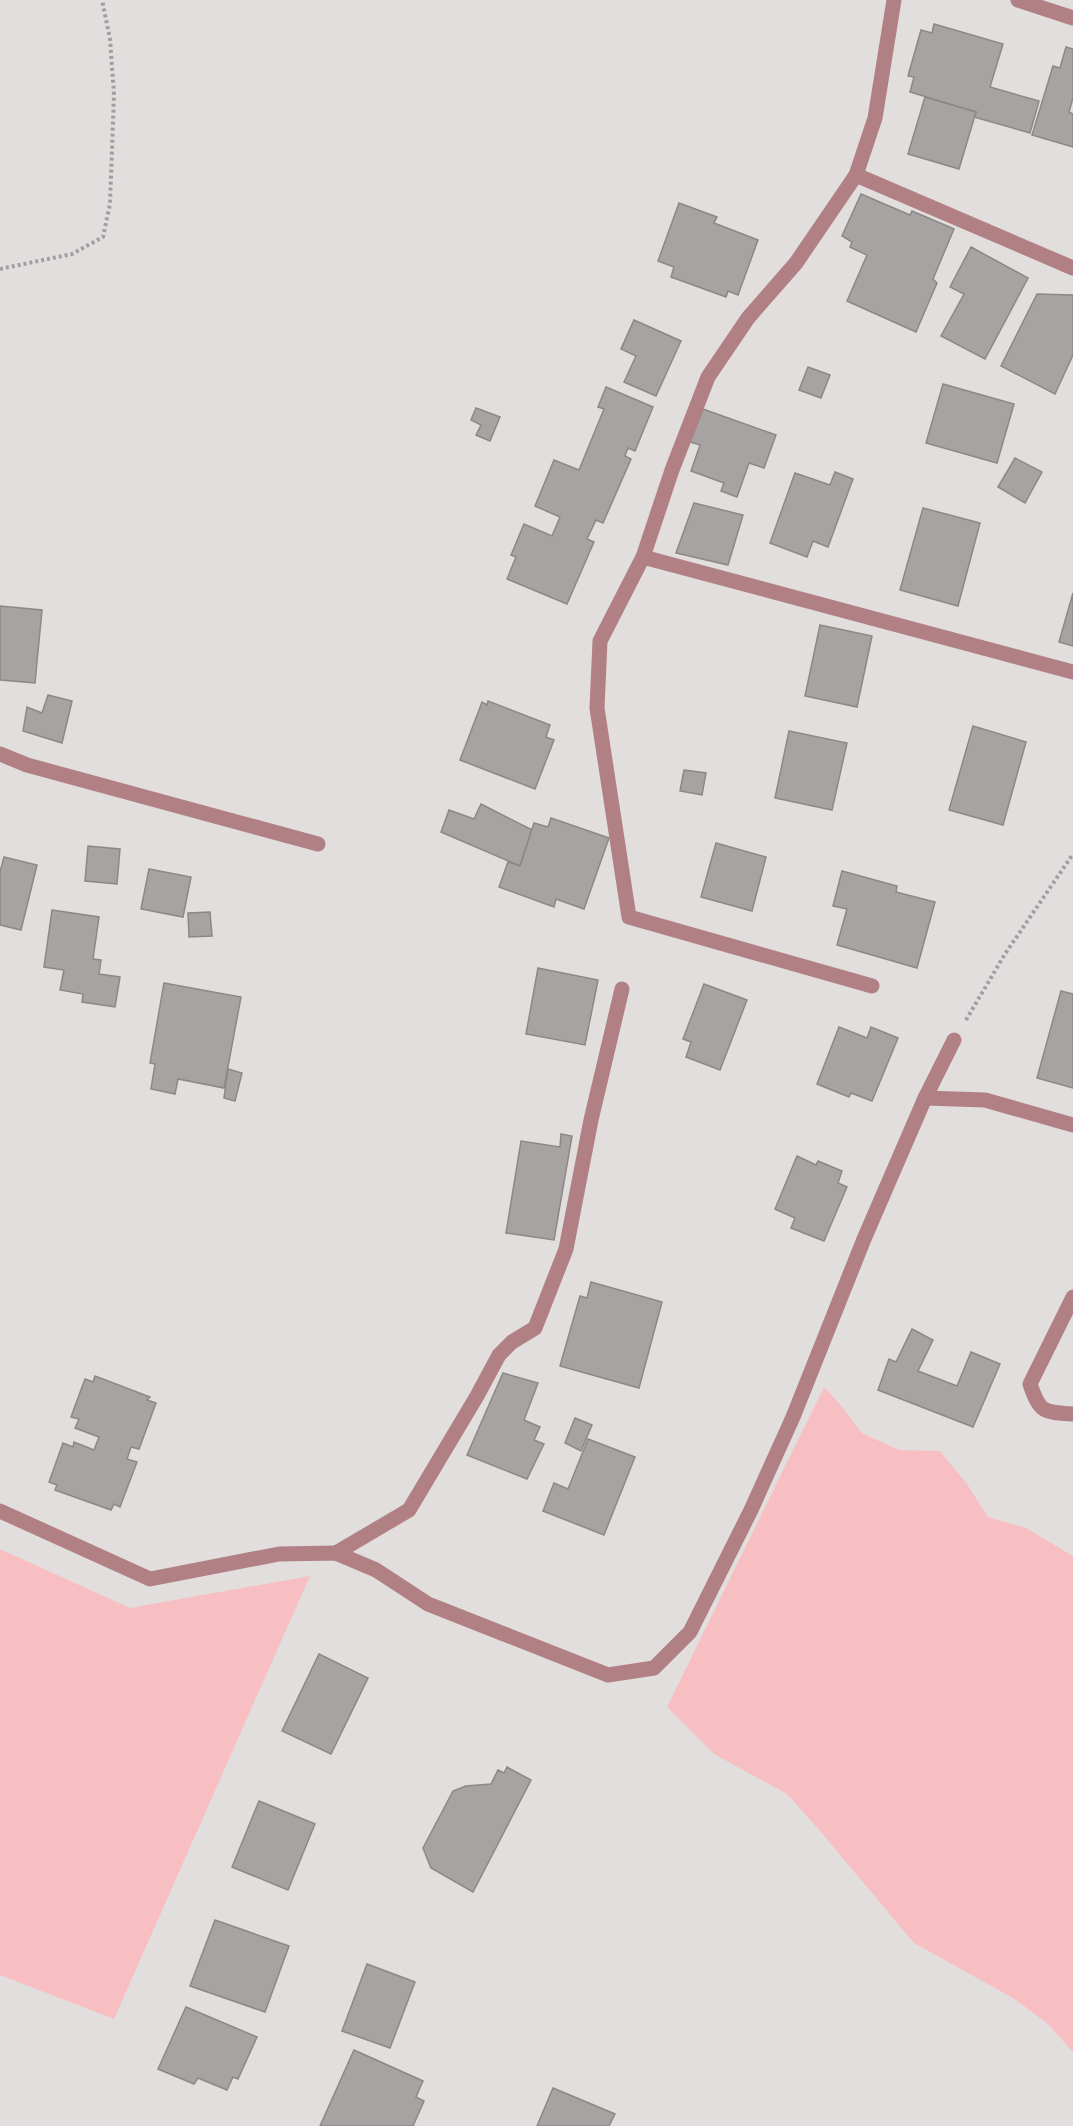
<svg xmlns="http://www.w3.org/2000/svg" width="1073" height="2126" font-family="'IBM Plex Sans',sans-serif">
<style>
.green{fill:#f8bfc3}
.building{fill:#a8a3a3;stroke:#8c8888;stroke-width:1.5}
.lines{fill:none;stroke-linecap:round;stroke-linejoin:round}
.path{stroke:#a29e9f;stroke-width:4;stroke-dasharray:3 3;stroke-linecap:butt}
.minor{stroke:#b18084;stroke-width:15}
</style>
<rect width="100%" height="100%" fill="#e2dede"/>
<!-- green -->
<g class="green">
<path d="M824,1387L838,1402L862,1433L899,1450L940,1451L967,1484L988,1517L1026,1528L1073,1556V2052L1047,2023L1013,1998L914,1943L814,1824L787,1794L714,1754L667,1707Z"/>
<path d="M0,1549L130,1608L310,1576L114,2019L0,1975Z"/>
</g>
<!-- building -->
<g class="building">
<path d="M934,24L1003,44L990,87L1039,101L1030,133L974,117L976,112L910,92L914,77L908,76L921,30L932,33Z"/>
<path d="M1066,47L1073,49V98L1069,112L1073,114V147L1032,135L1053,66L1060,68Z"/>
<path d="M925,97L976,112L959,169L908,154Z"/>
<path d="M861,194L910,215L912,211L954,229L933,279L937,283L916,332L847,301L867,255L850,247L852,242L842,236Z"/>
<path d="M679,203L717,217L714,223L758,240L738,295L728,291L726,297L671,277L674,267L658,261Z"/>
<path d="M971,247L1028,278L985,359L941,336L964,294L950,287Z"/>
<path d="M1037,294L1073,295V355L1055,394L1001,366Z"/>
<path d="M634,320L681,341L656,396L624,382L636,356L621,349Z"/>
<path d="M808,367L830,375L821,398L799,390Z"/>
<path d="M943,384L1014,404L997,463L926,443Z"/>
<path d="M606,387L653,407L635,451L628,448L625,456L631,459L603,523L596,520L587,539L594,542L567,604L507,579L516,557L511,555L524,524L552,536L560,517L535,506L554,460L579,470L604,409L598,407Z"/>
<path d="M476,408L500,417L490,441L476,435L481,425L471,420Z"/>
<path d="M703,409L776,435L764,468L749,463L737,497L721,491L724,483L691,471L700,445L690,442Z"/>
<path d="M1015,458L1042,472L1025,503L998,487Z"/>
<path d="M835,472L853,479L828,547L813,541L807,557L770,543L795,473L830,485Z"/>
<path d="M694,503L743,515L728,565L676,553Z"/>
<path d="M923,508L980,523L958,606L900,590Z"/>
<path d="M1073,593V646L1059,642Z"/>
<path d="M0,606L42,610L35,683L0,680Z"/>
<path d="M820,625L872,636L857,707L805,696Z"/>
<path d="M48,695L72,701L62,743L23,731L27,707L42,713Z"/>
<path d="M488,701L550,725L546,737L554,740L535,789L460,760L482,702L487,705Z"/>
<path d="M973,726L1026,742L1003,825L949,810Z"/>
<path d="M789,731L847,743L832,810L775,798Z"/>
<path d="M684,770L706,773L702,795L680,791Z"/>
<path d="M481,804L532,830L520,866L441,832L449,810L474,819Z"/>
<path d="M551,818L609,838L584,909L556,899L554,907L499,887L508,862L520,866L534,823L548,827Z"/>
<path d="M716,843L766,857L752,911L701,897Z"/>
<path d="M88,846L120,849L117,884L85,881Z"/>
<path d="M4,857L37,865L21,930L0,925V872Z"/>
<path d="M149,869L191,877L183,917L141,909Z"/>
<path d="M842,871L897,886L896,892L935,902L917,968L837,945L847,909L833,906Z"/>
<path d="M52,910L99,917L93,959L101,960L99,974L120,977L115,1007L82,1002L83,994L60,990L64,970L44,967Z"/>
<path d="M210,912L212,936L189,937L188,913Z"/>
<path d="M538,968L598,980L585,1045L526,1034Z"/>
<path d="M164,983L241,997L224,1088L178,1079L175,1094L151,1089L155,1064L150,1063Z"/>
<path d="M704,984L747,1000L720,1070L686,1057L691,1042L683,1039Z"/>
<path d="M1061,991L1073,994V1088L1037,1078Z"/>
<path d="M839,1027L867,1038L871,1027L898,1038L872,1101L851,1093L849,1097L817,1084Z"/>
<path d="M228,1069L242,1073L235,1101L224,1098Z"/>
<path d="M561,1134L572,1136L554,1240L506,1233L521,1141L560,1147Z"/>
<path d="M797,1156L816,1165L818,1161L842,1171L838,1183L847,1187L824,1241L791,1228L795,1218L775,1209Z"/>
<path d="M591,1282L662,1302L639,1388L560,1366L580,1296L587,1298Z"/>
<path d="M912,1329L933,1340L918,1371L957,1386L971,1352L1000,1364L973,1427L878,1390L889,1359L896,1362Z"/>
<path d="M503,1373L538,1383L524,1420L540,1427L534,1440L544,1444L527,1479L467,1455Z"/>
<path d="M95,1376L150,1397L147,1400L156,1403L139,1449L131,1447L127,1459L137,1462L120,1507L114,1504L111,1510L55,1490L57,1485L49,1482L63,1443L73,1447L74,1442L94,1450L99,1437L75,1428L79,1419L71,1417L85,1379L93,1382Z"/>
<path d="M575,1418L592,1425L581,1451L565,1443Z"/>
<path d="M588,1439L635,1457L604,1535L543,1511L554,1483L568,1489Z"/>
<path d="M319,1654L368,1678L331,1754L282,1731Z"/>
<path d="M507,1767L531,1780L473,1892L431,1868L423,1848L453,1791L466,1786L491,1784L498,1770L504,1773Z"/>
<path d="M259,1801L315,1824L288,1890L232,1867Z"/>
<path d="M215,1920L289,1946L265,2012L190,1986Z"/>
<path d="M367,1964L415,1982L390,2048L342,2031Z"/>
<path d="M186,2007L257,2037L238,2079L233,2077L227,2090L198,2078L194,2084L158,2069Z"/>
<path d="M354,2050L423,2081L416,2097L424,2101L413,2126H320Z"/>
<path d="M553,2088L615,2114L609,2126H537Z"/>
</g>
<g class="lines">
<!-- path -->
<g class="path">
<path d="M0,269L72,254L103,237L110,204L114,94L110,39L102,0"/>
<path d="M966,1020L1005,954L1073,854"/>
</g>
<!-- minor -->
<g class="minor">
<path d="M1018,0L1073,18"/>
<path d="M856,175L1073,268"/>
<path d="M643,557L1073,672"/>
<path d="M0,754L27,765L318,844"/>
<path d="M872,986L629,917L597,708L600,641L643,557L672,470L708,377L748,318L796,263L856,175L875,118L894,0"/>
<path d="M925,1098L985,1100L1073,1125"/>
<path d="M1073,1297L1030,1384C1040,1413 1043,1412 1073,1414"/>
<path d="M0,1511L150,1579L279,1554L336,1553L376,1570L428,1604L608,1675L654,1668L690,1632L751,1510L793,1417L864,1239L925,1098L954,1040"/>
<path d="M336,1553L409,1510L477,1396L499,1355L512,1342L535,1328L566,1249L591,1120L622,989"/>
</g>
</g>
</svg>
